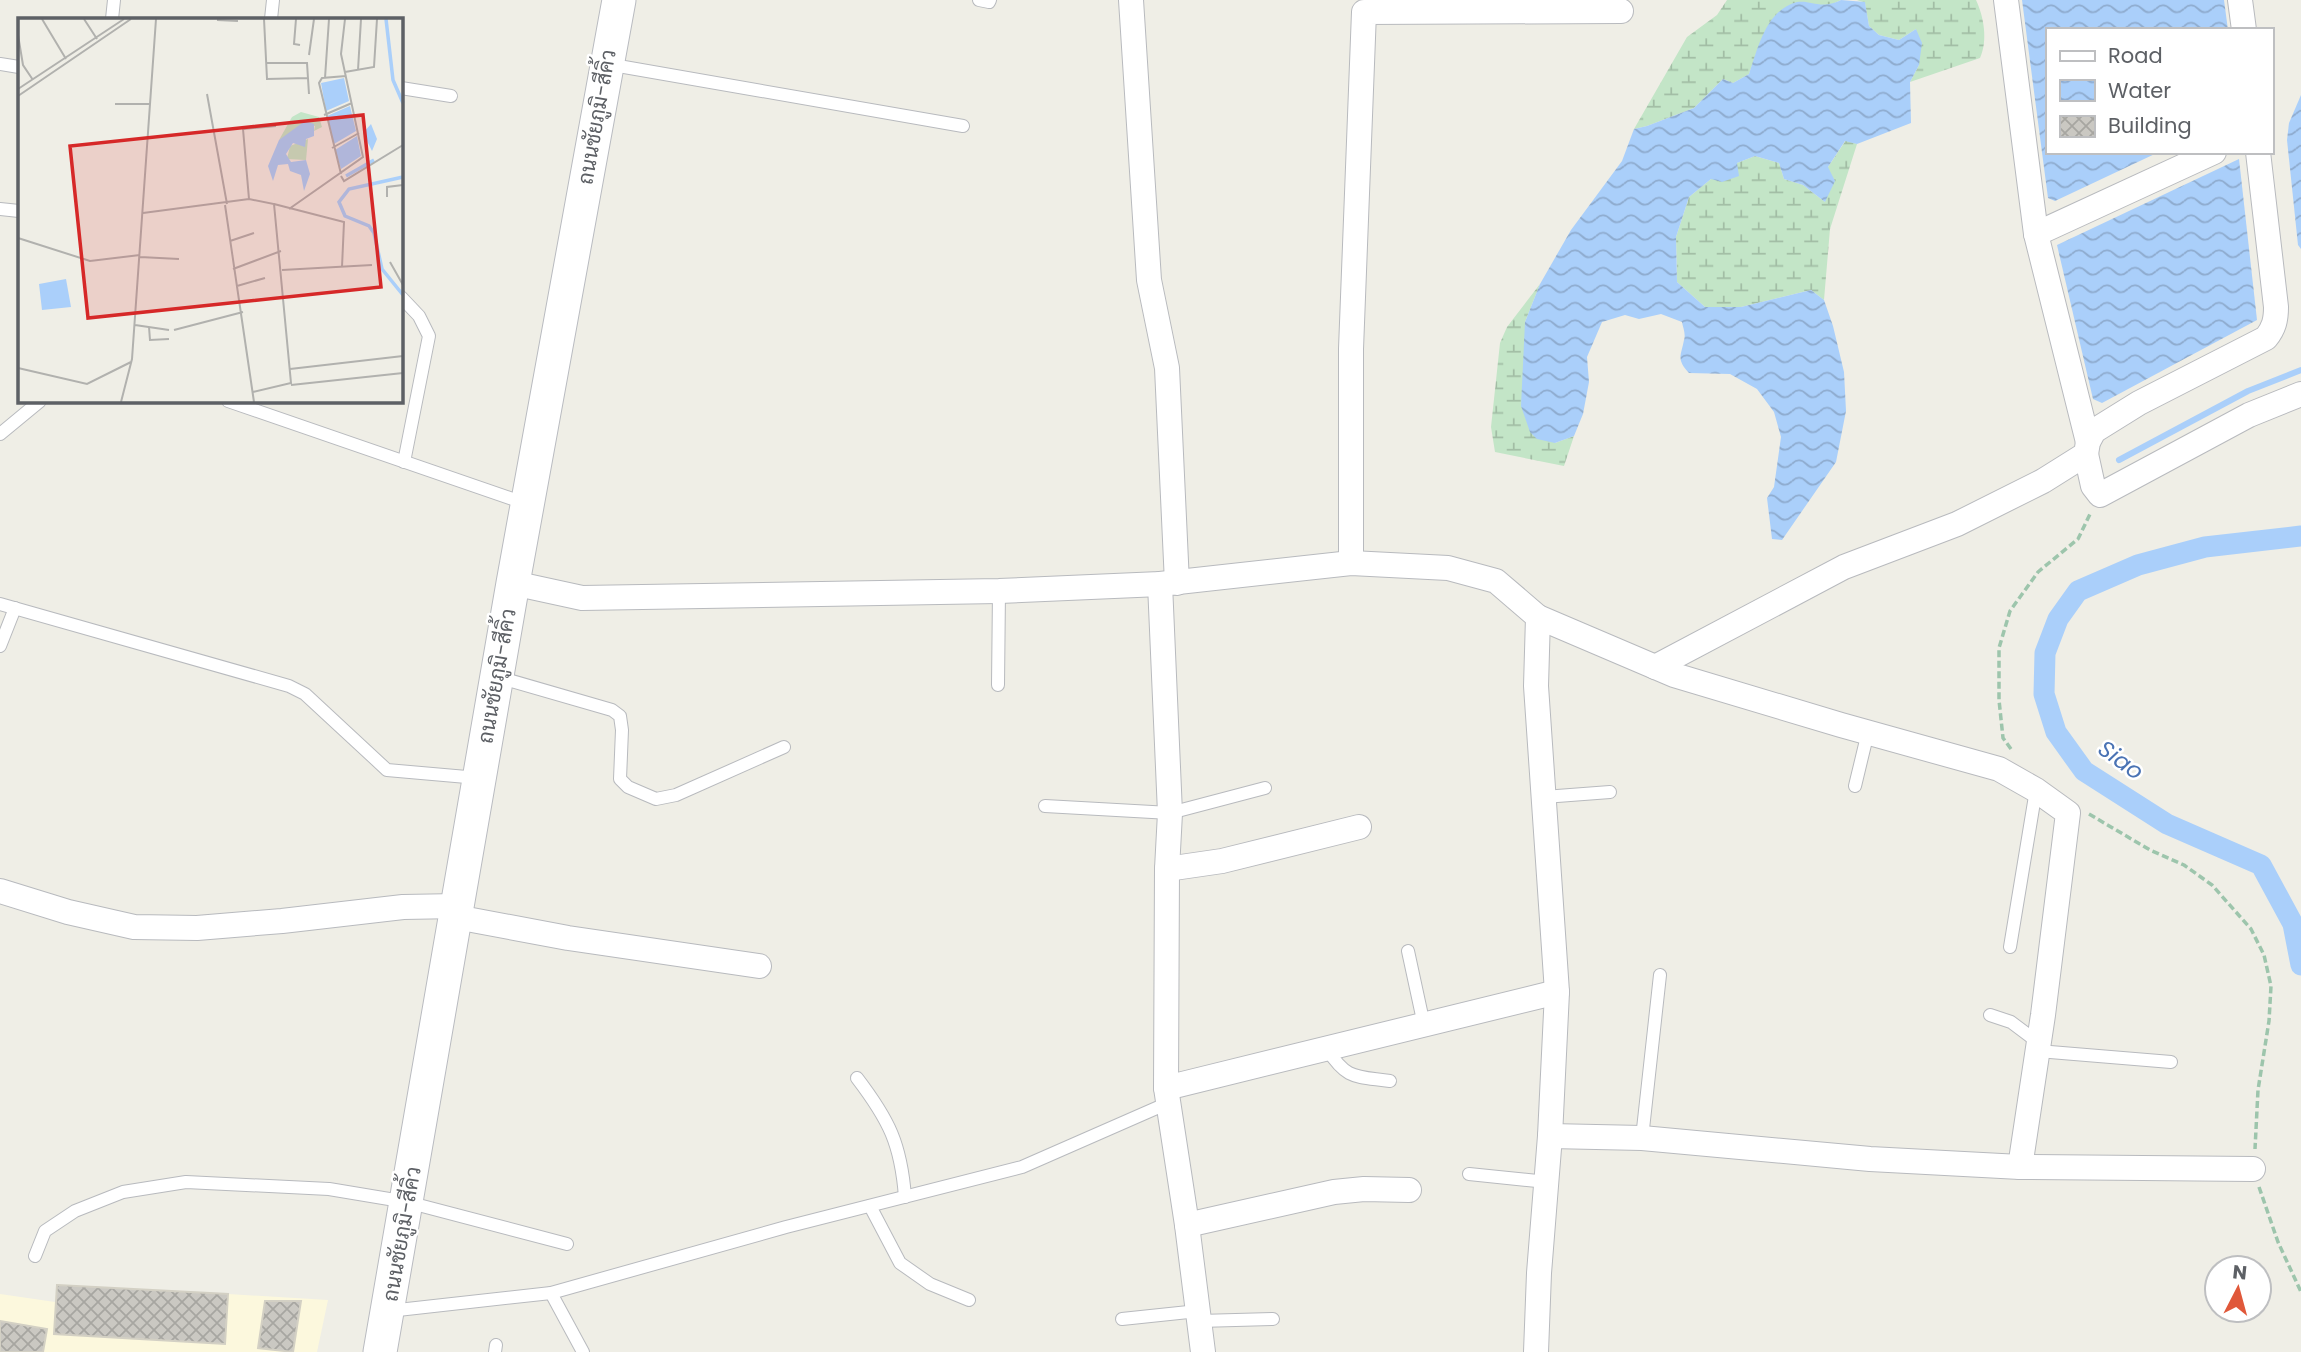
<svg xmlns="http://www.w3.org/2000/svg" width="2301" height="1352" font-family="Poppins,Sarabun,sans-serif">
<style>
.commercial{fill:#fcf8dd}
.wetland{fill:url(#wetland-marsh)}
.water{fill:url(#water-waves)}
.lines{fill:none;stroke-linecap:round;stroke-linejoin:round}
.stream{stroke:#aacffa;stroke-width:6}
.canal{stroke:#aacffa;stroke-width:21}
.building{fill:url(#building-cross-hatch);stroke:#d3d0c4;stroke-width:2}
.service-casing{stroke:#b8babe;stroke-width:14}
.minor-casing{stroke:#b8babe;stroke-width:26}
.secondary-casing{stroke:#b9bbc0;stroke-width:35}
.path{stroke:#9dc5ac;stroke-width:3.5;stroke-dasharray:7 3.5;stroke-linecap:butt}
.service{stroke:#fff;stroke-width:12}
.minor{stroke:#fff;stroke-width:24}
.secondary{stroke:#fff;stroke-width:33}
.labels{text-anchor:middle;stroke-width:5;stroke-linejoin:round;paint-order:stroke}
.street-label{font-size:21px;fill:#5d6065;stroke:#fff}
.water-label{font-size:23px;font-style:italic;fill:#4a73b4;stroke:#fff}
.inset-river{fill:none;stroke:#aacffa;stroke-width:3.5}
.inset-road{fill:none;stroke:#b1b1ae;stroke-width:2}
.view{fill:#d62828;fill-opacity:0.15;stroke:#d62828;stroke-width:3.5}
.inset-edge{fill:none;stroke:#5d6065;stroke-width:3.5}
</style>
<defs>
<pattern id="wetland-marsh" width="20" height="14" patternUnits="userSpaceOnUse" patternTransform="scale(1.75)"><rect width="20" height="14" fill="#c3e5c7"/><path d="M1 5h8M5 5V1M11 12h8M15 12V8" fill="none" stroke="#a2bda5"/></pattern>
<pattern id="water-waves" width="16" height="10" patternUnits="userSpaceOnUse" patternTransform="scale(1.75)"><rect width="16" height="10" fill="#aacffa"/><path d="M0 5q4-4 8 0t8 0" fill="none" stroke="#8eabce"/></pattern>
<pattern id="building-cross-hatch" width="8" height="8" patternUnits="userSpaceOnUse" patternTransform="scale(1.75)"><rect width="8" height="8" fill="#cac8c2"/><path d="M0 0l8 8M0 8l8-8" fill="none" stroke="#a7a6a1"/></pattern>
</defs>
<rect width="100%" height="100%" fill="#efeee6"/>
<!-- commercial -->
<path class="commercial" d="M57,1285L228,1294L328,1300L317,1352H0V1294L55,1302Z"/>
<!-- wetland -->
<g class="wetland">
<path d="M1727,0H1841L1828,6L1798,2L1756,54L1749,74L1733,83L1723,79L1694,108L1647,126L1634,129L1687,37L1717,15Z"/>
<path d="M1857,0H1976C1984,17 1988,41 1980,58L1910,82L1919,65L1916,29L1899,40L1879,35L1869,26L1865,3Z"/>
<path d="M1846,140L1857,144L1830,229L1824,300L1811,290L1741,307H1705L1677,282L1676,237L1689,197L1711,179L1737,163L1755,156L1779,163L1784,179L1803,185L1825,202L1828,167Z"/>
<path d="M1540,284L1525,322L1555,443L1574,436L1564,466L1495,452L1491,427L1500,343L1507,327Z"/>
</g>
<!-- water -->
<g class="water">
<path d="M1841,0L1865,2L1869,26L1879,35L1899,40L1916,29L1922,43L1919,65L1910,82L1911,123L1857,144L1845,141L1828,167L1835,181L1825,202L1803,185L1784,179L1779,163L1755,156L1737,163L1739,176L1722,182L1711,179L1689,197L1676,237L1677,282L1705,307H1741L1811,290L1824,300L1833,326L1844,372L1846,411L1836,462L1782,540L1772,539L1767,498L1774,487L1781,437L1774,412L1757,389L1730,374L1689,373C1676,359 1681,356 1684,340C1686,334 1683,328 1682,322L1661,314L1639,319L1625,315L1602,322L1587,357L1589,382L1583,414L1574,436L1555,443L1537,439L1530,432L1521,406L1525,322L1540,284L1571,230L1622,161L1634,129L1647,126L1694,108L1723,79L1733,83L1749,74C1758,48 1766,10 1797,2C1813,0 1820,10 1841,0Z"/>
<path d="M2022,0H2224L2228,30H2047V152H2159L2055,201L2048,198Z"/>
<path d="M2301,95V249L2298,245L2287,140L2289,123Z"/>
<path d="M2239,159L2257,320L2102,403L2093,399L2057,245Z"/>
</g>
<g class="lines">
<!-- stream -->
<path class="stream" d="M2119,460L2248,391L2301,370"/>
<!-- canal -->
<path class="canal" d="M2301,536L2205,547L2138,565L2078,591L2058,619L2045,653L2044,694L2056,732L2084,771L2167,824L2261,865L2293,924L2301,965"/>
</g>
<!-- building -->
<g class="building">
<path d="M57,1285L228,1294L225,1344L54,1334Z"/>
<path d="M265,1301H301L293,1352L258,1348Z"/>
<path d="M0,1321L47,1329L43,1352H0Z"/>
</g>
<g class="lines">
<defs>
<g id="service">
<path d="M979,0L989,2L990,0"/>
<path d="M112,19L114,0"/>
<path d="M271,19L273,0"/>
<path d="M0,64L19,67"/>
<path d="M607,64L963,126"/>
<path d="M401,88L451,96"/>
<path d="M0,209L19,211"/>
<path d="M401,297L419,316L429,336L404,462"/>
<path d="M228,401L527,504"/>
<path d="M0,434L40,401"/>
<path d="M0,604L289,686L305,694L387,770L478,778"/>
<path d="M0,646L15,608"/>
<path d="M498,677L612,710L620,716L622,730L620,779L628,787L656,799L676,795L784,747"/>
<path d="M998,685L999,591"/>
<path d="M1855,786L1868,732"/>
<path d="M1544,797L1610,792"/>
<path d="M1045,806L1170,813L1265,788"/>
<path d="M2010,947L2036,790"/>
<path d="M1408,951L1424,1025"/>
<path d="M1990,1015L2011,1022L2039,1043"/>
<path d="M1327,1049C1347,1080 1355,1076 1390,1081"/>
<path d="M2038,1051L2171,1062"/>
<path d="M857,1078C889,1120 901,1144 905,1197"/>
<path d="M1642,1138L1660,975"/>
<path d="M1469,1174L1547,1182"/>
<path d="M870,1206L900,1263L930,1284L969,1300"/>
<path d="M35,1256L45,1231L75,1211L123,1192L186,1182L329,1189L407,1202L567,1244"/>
<path d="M551,1293L583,1352"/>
<path d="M389,1311L551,1293L786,1227L1022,1167L1168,1103"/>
<path d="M1122,1319L1198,1311"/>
<path d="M1199,1321L1273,1319"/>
<path d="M495,1352L496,1345"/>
</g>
<g id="minor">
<path d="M1131,0L1149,280L1167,368L1177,583"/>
<path d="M2006,0L2036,234L2088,442"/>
<path d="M2240,0L2244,30"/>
<path d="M2036,234L2214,152"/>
<path d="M2086,454L2093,486L2100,495L2249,415L2301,394"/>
<path d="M1351,563V349L1364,12L1621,11"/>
<path d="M513,583L582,598L999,591L1160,584L1351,563L1448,568L1496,581L1538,617L1536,686L1557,992L1550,1136L1539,1273L1536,1352"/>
<path d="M1160,584L1170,813L1167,869L1166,1088L1187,1225L1203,1352"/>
<path d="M1538,617L1674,675L1841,725L1999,769L2036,790L2068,813L2043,1015L2020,1167"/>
<path d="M1655,667L1844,567L1957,524L2043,481L2086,454L2088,442L2094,431L2102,426L2139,403L2266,338C2274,328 2276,320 2276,307L2258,152"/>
<path d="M1167,869L1222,861L1359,827"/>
<path d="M0,891L68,912L134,927L197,928L282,921L403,907L458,906"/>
<path d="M456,917L568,938L759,966"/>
<path d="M1166,1088L1557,992"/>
<path d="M1550,1136L1642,1138L1870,1159L2020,1167L2253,1169"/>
<path d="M1187,1225L1334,1192L1364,1189L1409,1190"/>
</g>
<path id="secondary" d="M380,1352L513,583L619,0"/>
</defs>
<!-- service casing -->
<use href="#service" class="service-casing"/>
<!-- minor casing -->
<use href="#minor" class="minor-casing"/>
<!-- secondary casing -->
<use href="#secondary" class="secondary-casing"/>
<!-- path -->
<g class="path">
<path d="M2011,749L2003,738L1999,700V648L2010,611L2038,572L2078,539L2091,512"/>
<path d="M2089,814L2150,850L2184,865L2212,885L2251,929L2264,955L2271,986L2269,1021L2258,1090L2255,1149"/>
<path d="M2259,1187L2278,1242L2301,1292"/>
</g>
<!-- service -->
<use href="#service" class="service"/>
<!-- minor -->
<use href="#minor" class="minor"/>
<!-- secondary -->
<use href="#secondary" class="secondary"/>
</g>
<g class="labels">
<!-- street labels -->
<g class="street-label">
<text transform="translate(597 117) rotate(-80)" y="7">ถนนชัยภูมิ-สีคิ้ว</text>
<text transform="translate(497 676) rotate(-80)" y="7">ถนนชัยภูมิ-สีคิ้ว</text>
<text transform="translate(402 1234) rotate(-80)" y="7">ถนนชัยภูมิ-สีคิ้ว</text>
</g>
<!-- water labels -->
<g class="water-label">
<text transform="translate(2121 760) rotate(36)" y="8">Siao</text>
</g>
</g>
<!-- overview -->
<g transform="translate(18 18)">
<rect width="385" height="385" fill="#efeee6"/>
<path d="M283,94L301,99L304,109L296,113L297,108L290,106L261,122L274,99ZM290,121L288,142L269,141L272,128Z" fill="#c3e5c7"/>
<path d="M326,60L331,83L308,93L303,65ZM332,88L338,113L316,126L309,98ZM287,103L296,106V118L288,121L287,129L275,125L268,136L273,144L288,142L292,156L286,173L283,157L272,153L270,146L260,147L255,163L250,148L261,122ZM353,106L359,121L354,133L345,115ZM339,118L343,138L323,151L317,132ZM48,261L53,289L24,292L21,266Z" fill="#aacffa"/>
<path class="inset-river" d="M368,1L375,62L385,85M328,158L356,142M385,159L331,171L321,184L327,198L351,208L356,215L364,251L385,277"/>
<path class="inset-road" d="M24,1L48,41M66,1L79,21M246,1L249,61L290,60M278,1L276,26L282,27M199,2L220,3M0,17L5,47L15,62M291,37L296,1M249,45H289L291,76M340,52L343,1M327,54L356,49L359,1M307,60L311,1M0,71L106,1M189,76L209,186M0,78L113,1M97,86H132M306,97L334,85M314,130L341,115M323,156L301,65L304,60L328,58M323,158L326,163L385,127M369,179V169L385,167M231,181L225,111L258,108M256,186L326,204L324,249M207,187L236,384M271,191L345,139L323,36L327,1M125,195L231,181L256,186L273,365L235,374M0,220L72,243L122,237M212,223L236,215M122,239L161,241M372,244L385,267M215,251L263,233M264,252L354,247M219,268L247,260M117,307L151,312M131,309L132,322L151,321M156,312L225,294M0,350L69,366L113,344M272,351L385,338M273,367L385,355M103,384L114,341L138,1"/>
<path class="view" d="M345,97L363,269L70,300L52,128Z"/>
<rect width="385" height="385" class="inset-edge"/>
</g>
<!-- legend -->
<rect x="2046" y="28" width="228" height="126" fill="#ffffff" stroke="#bebfc1" stroke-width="2"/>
<rect x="2060" y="51" width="35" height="10" fill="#ffffff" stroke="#bebfc1" stroke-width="2"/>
<text x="2108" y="63" font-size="21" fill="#5d6065">Road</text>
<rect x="2060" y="80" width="35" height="21" fill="url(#water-waves)" stroke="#bebfc1" stroke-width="2"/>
<text x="2108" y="98" font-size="21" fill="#5d6065">Water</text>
<rect x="2060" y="116" width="35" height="21" fill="url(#building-cross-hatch)" stroke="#bebfc1" stroke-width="2"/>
<text x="2108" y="133" font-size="21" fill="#5d6065">Building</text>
<!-- north arrow -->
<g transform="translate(2238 1289) rotate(6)"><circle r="33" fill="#ffffff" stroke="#bebfc1" stroke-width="2"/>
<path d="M0-5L12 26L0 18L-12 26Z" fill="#e0583a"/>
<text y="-10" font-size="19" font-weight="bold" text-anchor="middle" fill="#5d6065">N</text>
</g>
</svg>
